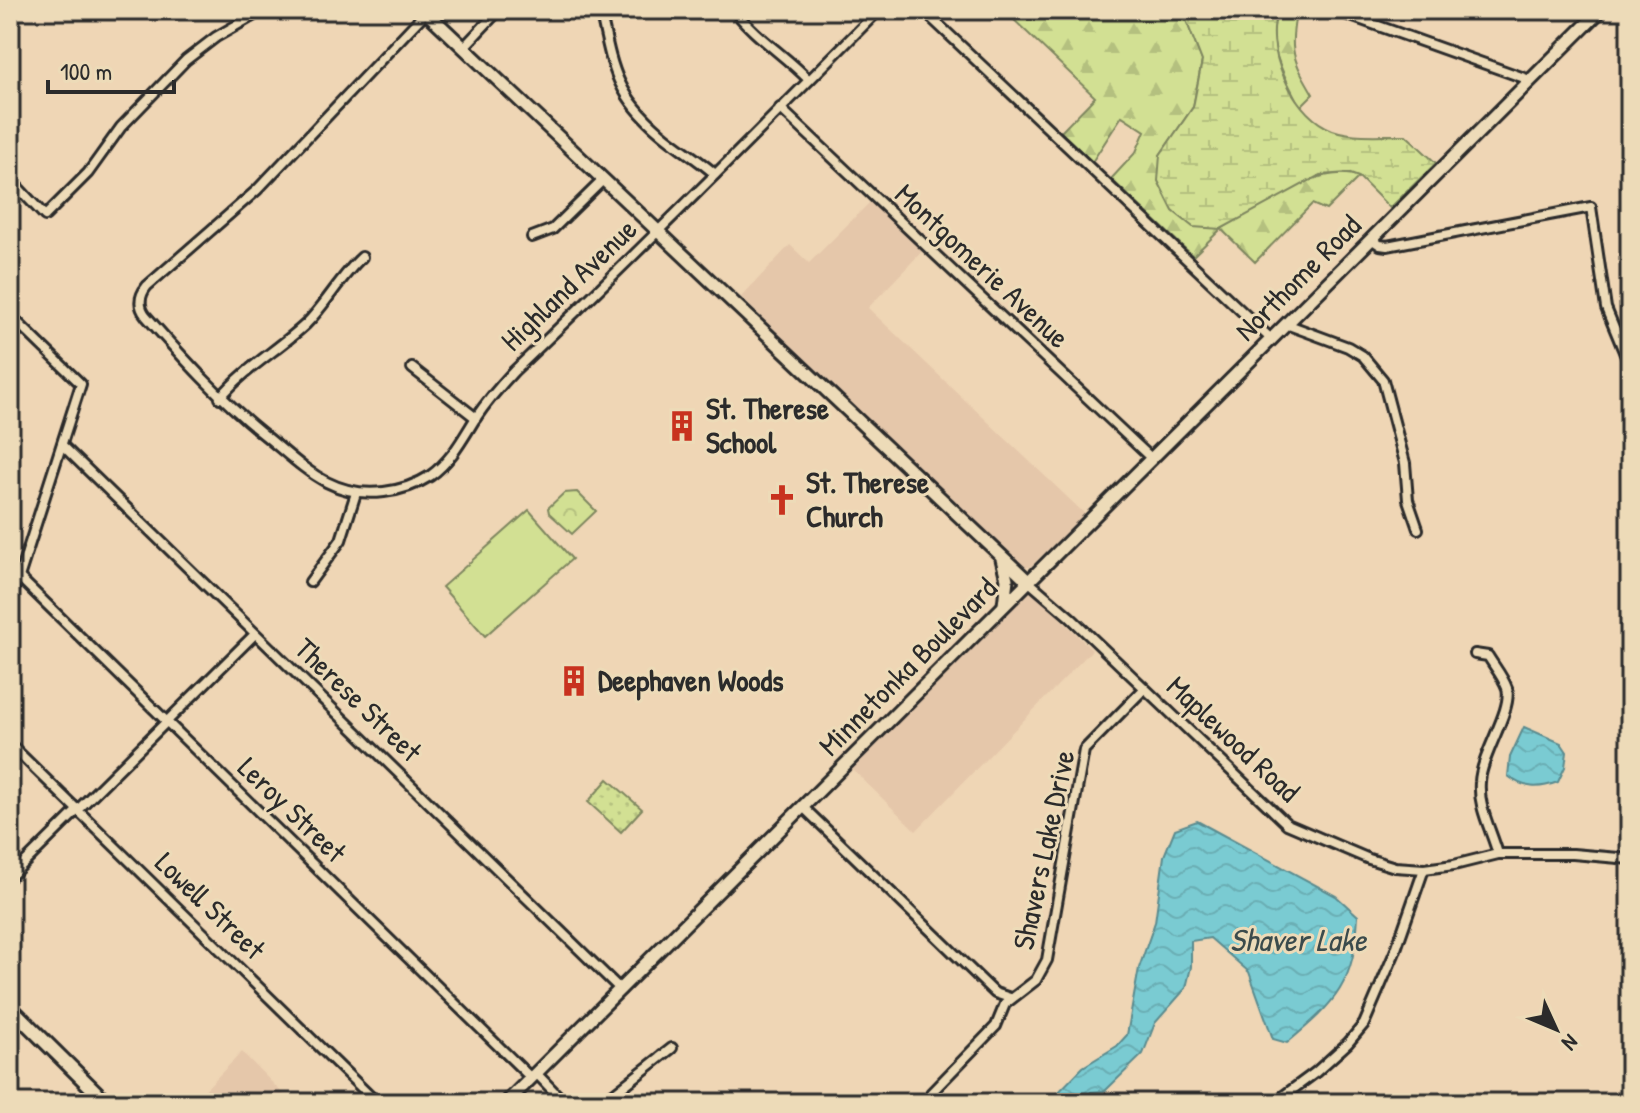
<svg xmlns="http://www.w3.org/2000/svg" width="1640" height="1113" font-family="'Patrick Hand',sans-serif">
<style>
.built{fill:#e5c7aa}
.grass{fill:url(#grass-dots);stroke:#7e865f;stroke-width:2}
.forest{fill:url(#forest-firs);stroke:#7e865f;stroke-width:2}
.wetland{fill:url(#wetland-marsh);stroke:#7e865f;stroke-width:2}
.park{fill:url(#park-crowns);stroke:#7e865f;stroke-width:2}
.pitch{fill:#d2e093;stroke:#7e865f;stroke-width:2}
.water{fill:url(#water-waves);stroke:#5a8b8f;stroke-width:2}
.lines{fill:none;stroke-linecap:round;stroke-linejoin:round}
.street-casing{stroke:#2b2b2b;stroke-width:14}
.secondary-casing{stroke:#2b2b2b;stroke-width:17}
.primary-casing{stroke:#2b2b2b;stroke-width:18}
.street{stroke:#eddbb8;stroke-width:8}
.secondary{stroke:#eddbb8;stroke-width:11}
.primary{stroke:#eddbb8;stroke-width:12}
.labels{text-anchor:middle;stroke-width:6;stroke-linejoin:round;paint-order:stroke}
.street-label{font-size:30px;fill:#2b2b2b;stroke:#eddbb8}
.poi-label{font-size:30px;font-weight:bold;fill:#2b2b2b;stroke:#eddbb8;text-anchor:start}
.water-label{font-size:32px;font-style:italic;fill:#3b4b4c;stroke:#eddbb8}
</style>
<defs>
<pattern id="grass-dots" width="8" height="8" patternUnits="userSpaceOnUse" patternTransform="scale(2)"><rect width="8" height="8" fill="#d2e093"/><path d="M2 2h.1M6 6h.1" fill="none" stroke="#b4c07f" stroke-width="1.8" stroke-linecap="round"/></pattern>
<pattern id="forest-firs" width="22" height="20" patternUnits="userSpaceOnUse" patternTransform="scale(2)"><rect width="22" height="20" fill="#d2e093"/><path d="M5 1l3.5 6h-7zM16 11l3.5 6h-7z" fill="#b4c07f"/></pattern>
<pattern id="wetland-marsh" width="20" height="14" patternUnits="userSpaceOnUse" patternTransform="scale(2)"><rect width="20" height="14" fill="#d2e093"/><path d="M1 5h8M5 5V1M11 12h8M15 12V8" fill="none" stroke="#b4c07f"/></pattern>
<pattern id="park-crowns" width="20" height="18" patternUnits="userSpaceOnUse" patternTransform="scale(2)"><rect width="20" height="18" fill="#d2e093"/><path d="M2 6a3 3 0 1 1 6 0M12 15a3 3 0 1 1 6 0" fill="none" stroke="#b4c07f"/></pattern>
<pattern id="water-waves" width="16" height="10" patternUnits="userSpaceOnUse" patternTransform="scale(2)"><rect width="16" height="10" fill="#7acbd2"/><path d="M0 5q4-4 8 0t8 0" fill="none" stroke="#6aaeb4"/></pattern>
</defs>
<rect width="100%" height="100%" fill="#efd6b5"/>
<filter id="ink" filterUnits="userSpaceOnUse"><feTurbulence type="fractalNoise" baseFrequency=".0125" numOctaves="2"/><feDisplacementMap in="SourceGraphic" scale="16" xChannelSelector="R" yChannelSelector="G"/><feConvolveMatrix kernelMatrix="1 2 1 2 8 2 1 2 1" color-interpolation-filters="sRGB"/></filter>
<g filter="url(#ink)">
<!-- built -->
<g class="built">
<path d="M880,192L932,241L868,308L1085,514L1030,567H1022L1014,556L940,488L930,482L922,470L874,428L741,297L790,245L809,263Z"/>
<path d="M1028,590L1034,592L1092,650L916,831L851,768L1023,592Z"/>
<path d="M242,1052L292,1103H192Z"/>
</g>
<!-- grass -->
<path class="grass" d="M608,779L642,809L621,832L588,802Z"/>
<!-- forest -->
<g class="forest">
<path d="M1017,10H1176L1186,20L1202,61L1193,107L1160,155L1221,229C1255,209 1320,161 1359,177L1326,210L1312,204L1255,262L1221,229L1193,256L1111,179L1136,152L1145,131L1122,116L1092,162L1061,132L1095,97L1011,17Z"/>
<path d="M1278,10H1297C1288,50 1293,60 1313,94L1300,107C1285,76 1264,45 1278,10Z"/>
</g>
<!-- wetland -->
<path class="wetland" d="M1176,10H1278C1263,47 1291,109 1326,127C1348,139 1382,134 1406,135L1436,163L1390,208L1359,177L1348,173L1320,175L1221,229L1193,227L1173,211L1158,181L1160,155L1193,107L1202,61L1186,20Z"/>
<!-- park -->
<path class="park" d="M577,492L596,511L572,534L549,513L548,508L564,493Z"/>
<!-- pitch -->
<path class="pitch" d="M529,510L572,559L485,636L442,587Z"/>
<!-- water -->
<g class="water">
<path d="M1524,727L1561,743L1567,752L1565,767L1558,782C1539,789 1524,789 1508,776L1510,757Z"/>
<path d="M1197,821L1336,896L1358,916C1354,984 1337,1001 1287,1043L1273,1039L1249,972L1210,938L1191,941V967L1186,988L1155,1023L1143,1054L1105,1091L1091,1092L1082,1103H1048L1083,1067L1117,1046L1127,1035L1139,968L1155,922L1164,856L1175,829Z"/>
</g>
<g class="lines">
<defs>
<g id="street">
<path d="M600,10C612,64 614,93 660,132C677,147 697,158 715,174"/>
<path d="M734,10C756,38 785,55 809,80"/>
<path d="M923,10L1271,339"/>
<path d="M426,12L257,190L147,286C139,296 138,306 146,316C183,358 219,398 262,433C301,464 330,499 384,492C400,490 416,485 430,476C451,461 462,440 475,419C487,401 500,386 514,371C638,253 758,132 879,10"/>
<path d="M1342,13L1530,80"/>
<path d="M464,47L499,10"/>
<path d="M780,108L1151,458"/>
<path d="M10,179L45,216L88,173L121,127L186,60L216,37L263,10"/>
<path d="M532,237L553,229L603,180"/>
<path d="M1371,239L1380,245L1387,246L1591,207L1606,308L1630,366"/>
<path d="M10,315L81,384L19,577L10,598"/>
<path d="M1286,324L1348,347L1363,356L1383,380L1405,463L1408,500L1418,529"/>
<path d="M412,368L476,418"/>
<path d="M220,398C245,368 278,350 306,324C327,303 340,277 362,257"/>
<path d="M62,445L621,990"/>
<path d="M19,577L531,1078"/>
<path d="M1028,581L1070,617L1287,824L1369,859L1395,867L1424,869L1454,865L1498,854H1573L1630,859"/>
<path d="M310,582L341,540L356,493"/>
<path d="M1475,654L1488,656C1494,666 1503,677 1507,688C1513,710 1481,755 1480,782C1478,808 1491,829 1498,854"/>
<path d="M10,744L377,1103"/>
<path d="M803,807L995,993L1010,998"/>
<path d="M10,877L255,634"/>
<path d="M536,1073L565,1103"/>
<path d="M931,1093L996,1026L1005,1004L1036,980L1047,960L1084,750L1144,689"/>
<path d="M602,1103L672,1048"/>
<path d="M1274,1103L1316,1072L1348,1043L1364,1024L1395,952L1424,869"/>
</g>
<g id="secondary">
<path d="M424,10L1028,581"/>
<path d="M1002,559L1007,579L1004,605"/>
<path d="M506,1103L1601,10"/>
</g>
<path id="primary" d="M10,1007L107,1103"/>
</defs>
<!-- street casing -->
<use href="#street" class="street-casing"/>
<!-- secondary casing -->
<use href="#secondary" class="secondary-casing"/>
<!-- primary casing -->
<use href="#primary" class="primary-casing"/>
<!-- street -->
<use href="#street" class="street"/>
<!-- secondary -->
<use href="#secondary" class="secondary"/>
<!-- primary -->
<use href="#primary" class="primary"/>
</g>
</g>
<!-- icons -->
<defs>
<symbol id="building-bare" viewBox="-9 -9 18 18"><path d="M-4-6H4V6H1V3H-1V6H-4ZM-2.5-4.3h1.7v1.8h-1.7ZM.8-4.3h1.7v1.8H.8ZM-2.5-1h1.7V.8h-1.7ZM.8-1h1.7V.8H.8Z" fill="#c8321e" stroke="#eddbb8" stroke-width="2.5" paint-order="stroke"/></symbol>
<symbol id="church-bare" viewBox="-9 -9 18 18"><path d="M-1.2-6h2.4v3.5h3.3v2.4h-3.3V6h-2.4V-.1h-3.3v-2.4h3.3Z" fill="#c8321e" stroke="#eddbb8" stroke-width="2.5" paint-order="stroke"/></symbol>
</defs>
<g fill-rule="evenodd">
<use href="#building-bare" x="660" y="404" width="44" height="44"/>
<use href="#church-bare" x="760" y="478" width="44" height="44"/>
<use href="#building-bare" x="552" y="659" width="44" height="44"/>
</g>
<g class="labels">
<!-- street labels -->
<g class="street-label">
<text transform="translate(982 266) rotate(43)" y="10">Montgomerie Avenue</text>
<text transform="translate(1298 278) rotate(-45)" y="10">Northome Road</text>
<text transform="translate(569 285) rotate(-44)" y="10">Highland Avenue</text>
<text transform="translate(908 667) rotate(-45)" y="10">Minnetonka Boulevard</text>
<text transform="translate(358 700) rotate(44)" y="10">Therese Street</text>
<text transform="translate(1233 739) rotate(43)" y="10">Maplewood Road</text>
<text transform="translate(292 810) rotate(44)" y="10">Leroy Street</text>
<text transform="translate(1044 850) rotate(-78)" y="10">Shavers Lake Drive</text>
<text transform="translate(210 906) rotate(44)" y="10">Lowell Street</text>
</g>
<!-- poi labels -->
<g class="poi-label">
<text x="706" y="419">St. Therese<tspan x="706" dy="34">School</tspan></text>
<text x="806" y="493">St. Therese<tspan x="806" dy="34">Church</tspan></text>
<text x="598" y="691">Deephaven Woods</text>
</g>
<!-- water labels -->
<g class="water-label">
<text x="1298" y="951">Shaver Lake</text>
</g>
</g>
<!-- margin -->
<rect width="1640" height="1113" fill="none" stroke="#eddbb8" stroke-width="40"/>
<rect x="20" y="20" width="1600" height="1073" fill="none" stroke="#2b2b2b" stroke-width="3" filter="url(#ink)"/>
<!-- north arrow -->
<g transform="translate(1556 1029) rotate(134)" stroke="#eddbb8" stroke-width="6" paint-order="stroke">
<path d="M0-6L14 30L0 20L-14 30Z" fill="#2b2b2b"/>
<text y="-12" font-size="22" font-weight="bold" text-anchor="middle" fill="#2b2b2b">N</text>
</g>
<!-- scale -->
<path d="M48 80v12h126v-12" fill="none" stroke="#2b2b2b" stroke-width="4"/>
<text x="60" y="80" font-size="24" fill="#2b2b2b" stroke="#eddbb8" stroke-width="6" paint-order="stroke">100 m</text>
</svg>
